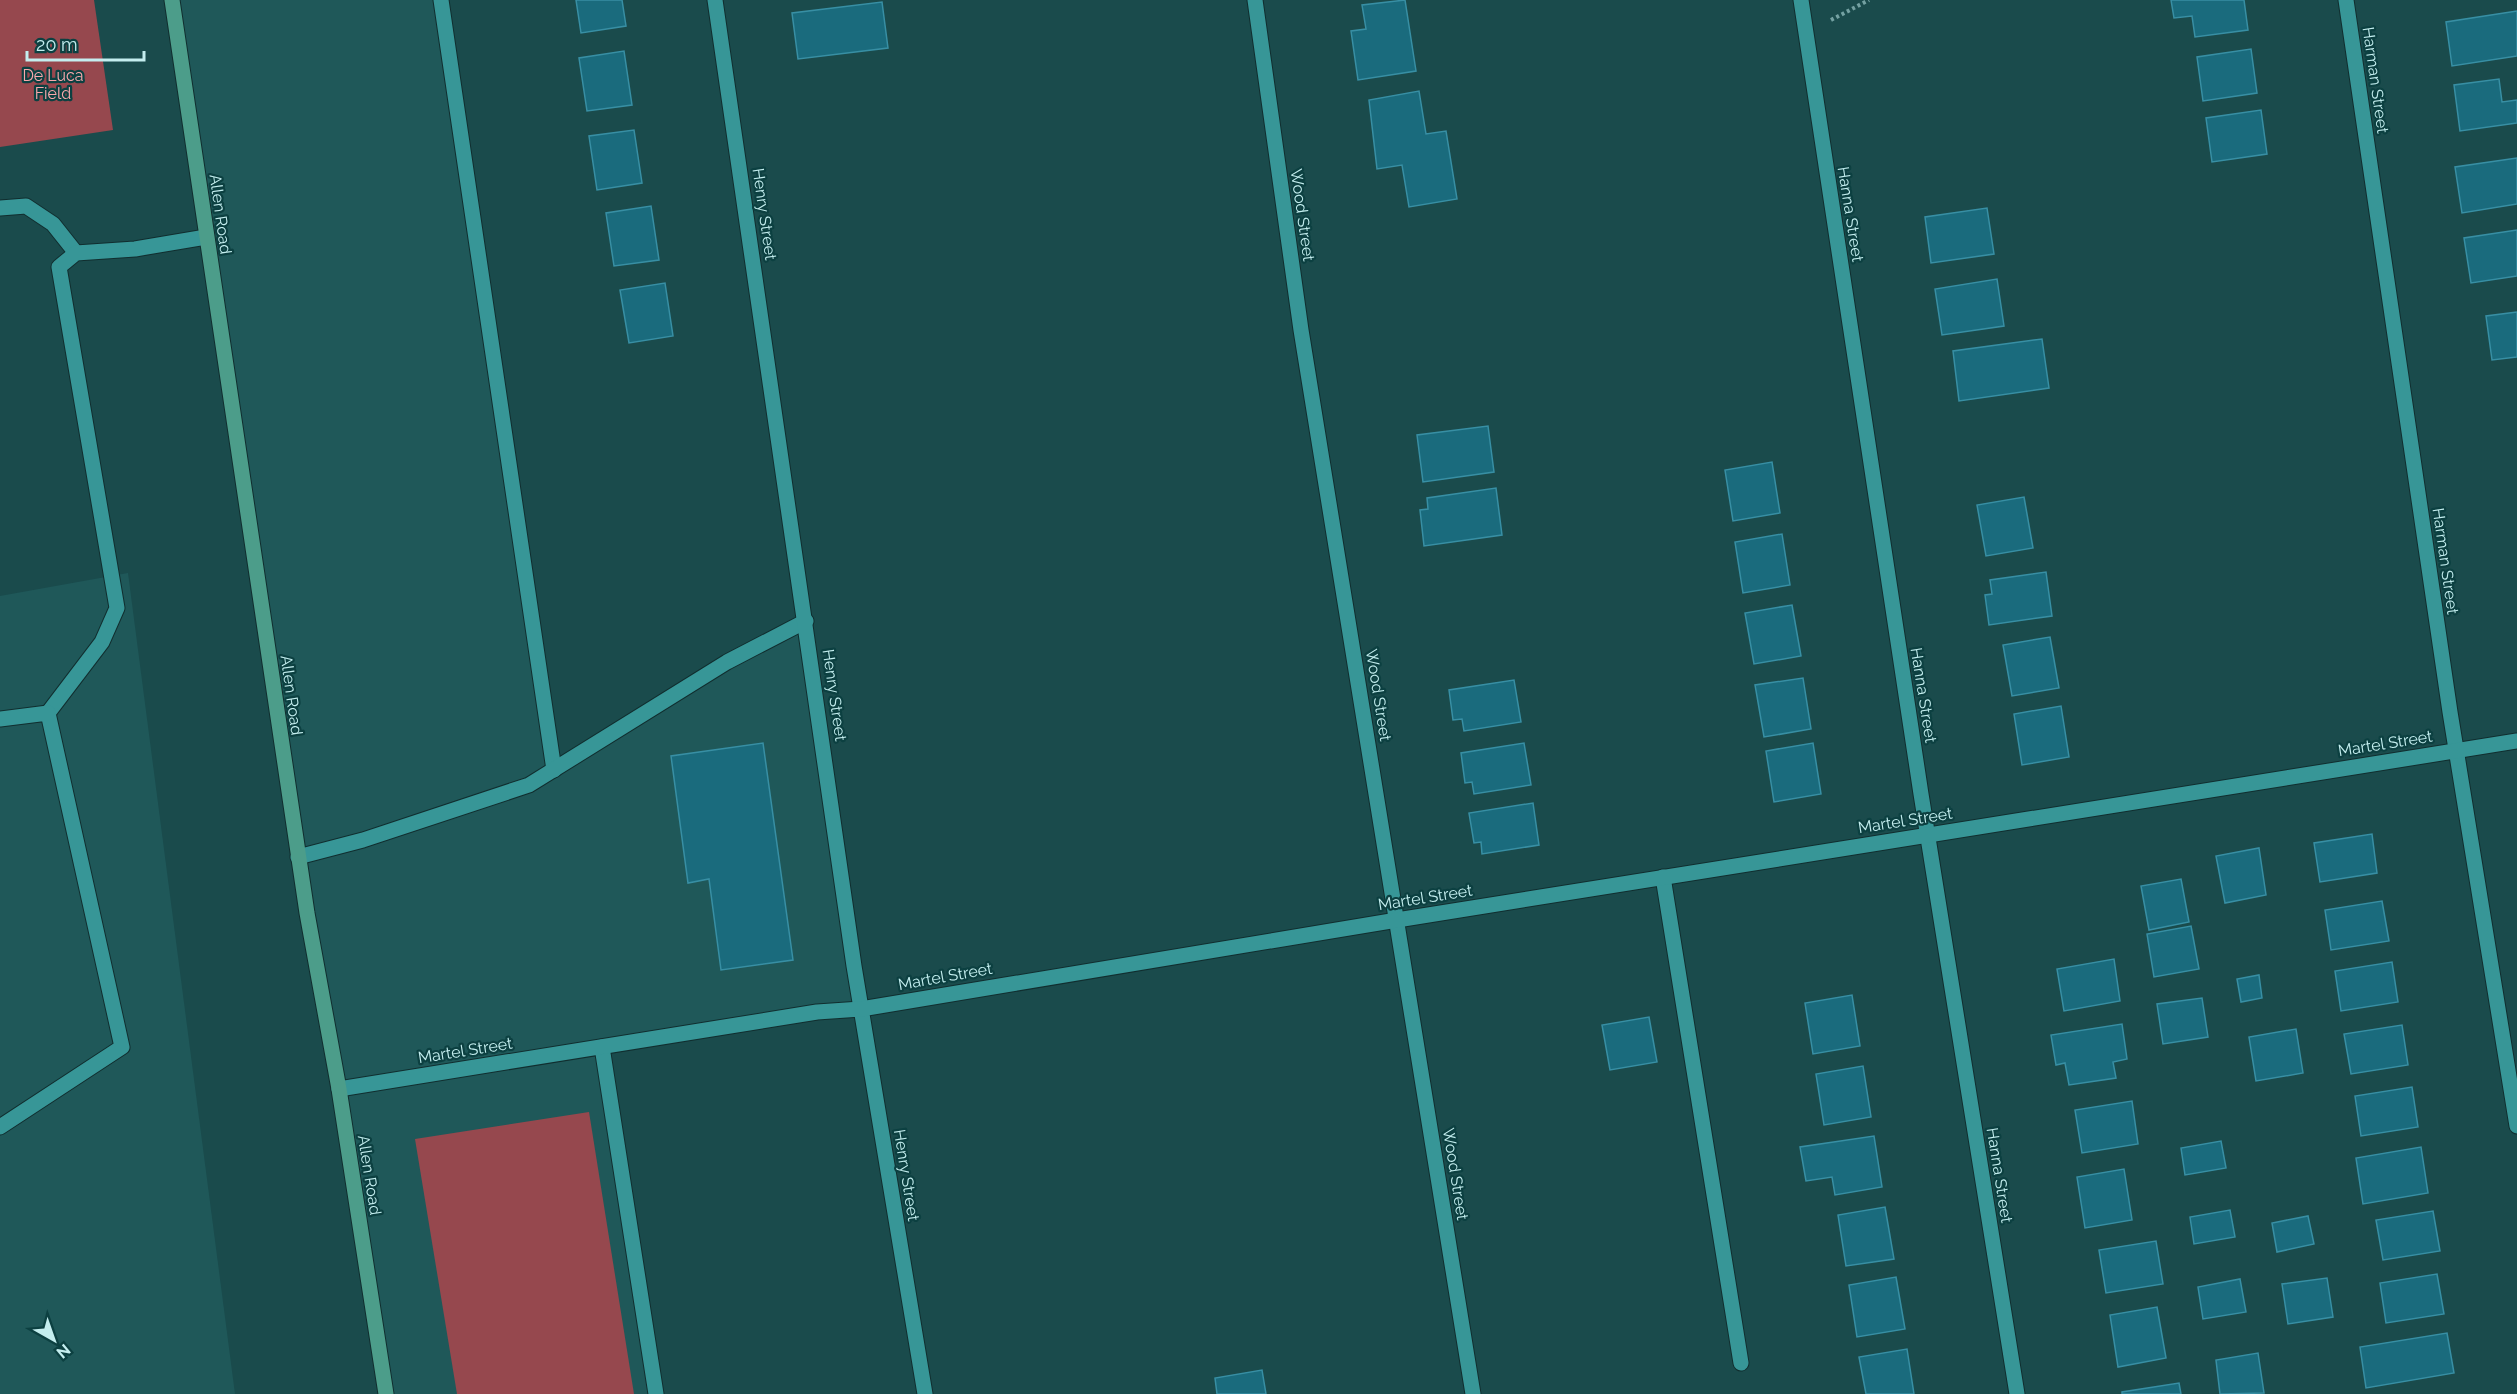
<svg xmlns="http://www.w3.org/2000/svg" width="2517" height="1394" font-family="Raleway,sans-serif">
<style>
.built{fill:#1f5859}
.green{fill:#96484e}
.building{fill:#1a6b7d;stroke:#388fa4;stroke-width:1.5}
.lines{fill:none;stroke-linecap:round;stroke-linejoin:round}
.service-casing{stroke:#112e2f;stroke-width:17}
.minor-casing{stroke:#112e2f;stroke-width:17}
.secondary-casing{stroke:#112e2f;stroke-width:17}
.path{stroke:#74a1a2;stroke-width:4;stroke-dasharray:3 3;stroke-linecap:butt}
.service{stroke:#379697;stroke-width:15}
.minor{stroke:#379697;stroke-width:15}
.secondary{stroke:#4c9d8a;stroke-width:15}
.labels{text-anchor:middle;stroke-width:4.5;stroke-linejoin:round;paint-order:stroke}
.park-label{font-size:16px;fill:#faa8ac;stroke:#0c4041}
.street-label{font-size:16px;fill:#c4eeef;stroke:#0c4041}
</style>
<rect width="100%" height="100%" fill="#1a4b4c"/>
<!-- built -->
<g class="built">
<path d="M172,0H441L554,770L806,621L861,1009L602,1047L656,1394H386Z"/>
<path d="M128,573L235,1394H0V596Z"/>
</g>
<!-- green -->
<g class="green">
<path d="M0,0H94L113,130L0,147Z"/>
<path d="M589,1112L634,1394H457L415,1139Z"/>
</g>
<!-- building -->
<g class="building">
<path d="M576,0H622L626,26L581,33Z"/>
<path d="M1405,0L1416,71L1358,80L1351,31L1366,29L1362,5Z"/>
<path d="M2171,0H2244L2248,30L2195,37L2192,16L2174,18Z"/>
<path d="M882,2L888,48L798,59L792,13Z"/>
<path d="M2517,11V56L2452,66L2446,22Z"/>
<path d="M2251,49L2257,93L2203,101L2197,57Z"/>
<path d="M624,51L632,105L587,111L579,58Z"/>
<path d="M2499,79L2502,102L2517,100V123L2460,131L2454,85Z"/>
<path d="M1419,91L1426,134L1446,131L1457,199L1409,207L1402,165L1377,169L1369,100Z"/>
<path d="M2261,110L2267,154L2212,162L2206,118Z"/>
<path d="M634,130L642,183L597,190L589,136Z"/>
<path d="M2517,158V204L2462,213L2455,167Z"/>
<path d="M651,206L659,260L614,266L606,213Z"/>
<path d="M1987,208L1994,254L1931,263L1925,217Z"/>
<path d="M2517,230V276L2471,283L2464,238Z"/>
<path d="M1997,279L2004,326L1942,335L1935,289Z"/>
<path d="M665,283L673,336L629,343L620,290Z"/>
<path d="M2517,312V357L2492,360L2486,316Z"/>
<path d="M2042,339L2049,388L1959,401L1953,351Z"/>
<path d="M1488,426L1494,472L1423,482L1417,435Z"/>
<path d="M1772,462L1780,513L1733,521L1725,470Z"/>
<path d="M1496,488L1502,535L1424,546L1420,510L1428,509L1427,498Z"/>
<path d="M2024,497L2033,548L1986,556L1977,505Z"/>
<path d="M1782,534L1790,585L1743,593L1735,542Z"/>
<path d="M2046,572L2052,616L1989,625L1985,595L1992,594L1990,580Z"/>
<path d="M1792,605L1801,656L1754,664L1745,613Z"/>
<path d="M2050,637L2059,688L2012,696L2003,645Z"/>
<path d="M1803,678L1811,729L1764,737L1755,685Z"/>
<path d="M1514,680L1521,722L1464,731L1462,719L1453,720L1449,690Z"/>
<path d="M2061,706L2069,757L2022,765L2014,714Z"/>
<path d="M763,743L793,960L721,970L709,879L688,883L671,756Z"/>
<path d="M1524,743L1531,785L1474,794L1472,782L1465,783L1461,753Z"/>
<path d="M1813,743L1821,794L1774,802L1766,751Z"/>
<path d="M1533,803L1539,845L1482,854L1481,842L1474,843L1469,813Z"/>
<path d="M2372,834L2377,873L2320,882L2314,843Z"/>
<path d="M2259,848L2266,895L2225,903L2216,856Z"/>
<path d="M2181,879L2189,922L2149,930L2141,886Z"/>
<path d="M2382,901L2389,941L2331,950L2325,910Z"/>
<path d="M2191,926L2199,969L2154,977L2147,934Z"/>
<path d="M2114,959L2120,1001L2064,1011L2057,969Z"/>
<path d="M2392,962L2398,1002L2341,1011L2335,971Z"/>
<path d="M2259,975L2262,998L2241,1002L2237,979Z"/>
<path d="M1852,995L1860,1046L1813,1054L1805,1003Z"/>
<path d="M2202,998L2208,1037L2163,1044L2157,1004Z"/>
<path d="M1649,1017L1657,1062L1610,1070L1602,1025Z"/>
<path d="M2122,1024L2127,1059L2113,1062L2116,1078L2069,1085L2065,1063L2056,1065L2051,1035Z"/>
<path d="M2402,1025L2408,1065L2351,1074L2344,1034Z"/>
<path d="M2296,1029L2303,1073L2256,1081L2249,1037Z"/>
<path d="M1863,1066L1871,1117L1824,1125L1816,1074Z"/>
<path d="M2412,1087L2418,1127L2361,1136L2355,1096Z"/>
<path d="M2132,1101L2138,1144L2082,1153L2075,1110Z"/>
<path d="M1874,1136L1882,1187L1835,1195L1832,1177L1806,1181L1800,1147Z"/>
<path d="M2221,1141L2226,1168L2185,1175L2181,1148Z"/>
<path d="M2421,1147L2428,1193L2363,1204L2356,1158Z"/>
<path d="M2124,1169L2132,1220L2085,1228L2077,1177Z"/>
<path d="M1885,1207L1894,1259L1846,1266L1838,1215Z"/>
<path d="M2230,1210L2235,1237L2194,1244L2190,1217Z"/>
<path d="M2433,1211L2440,1251L2383,1260L2376,1220Z"/>
<path d="M2308,1216L2314,1244L2277,1252L2272,1223Z"/>
<path d="M2156,1241L2163,1284L2106,1293L2099,1250Z"/>
<path d="M2437,1274L2444,1314L2386,1323L2380,1283Z"/>
<path d="M1896,1277L1905,1329L1857,1337L1849,1285Z"/>
<path d="M2327,1278L2333,1317L2288,1324L2282,1284Z"/>
<path d="M2240,1279L2246,1312L2203,1319L2198,1287Z"/>
<path d="M2157,1307L2166,1358L2118,1367L2110,1315Z"/>
<path d="M2447,1333L2454,1373L2366,1388L2360,1347Z"/>
<path d="M1907,1349L1914,1394H1866L1859,1357Z"/>
<path d="M2258,1353L2264,1393L2220,1394L2216,1360Z"/>
<path d="M1262,1370L1266,1394H1217L1215,1378Z"/>
<path d="M2179,1383L2181,1394H2122V1392Z"/>
</g>
<g class="lines">
<defs>
<g id="service">
<path d="M441,0L554,770"/>
<path d="M0,208L26,206L53,224L76,253"/>
<path d="M48,713L102,642L117,608L59,267L76,253L135,249L206,237"/>
<path d="M0,719L48,713L122,1047L0,1127"/>
<path d="M298,857L363,840L529,785L727,662L806,621"/>
<path d="M1663,877L1741,1363"/>
<path d="M602,1047L656,1394"/>
</g>
<g id="minor">
<path d="M715,0L854,966L925,1394"/>
<path d="M1255,0L1301,330L1473,1394"/>
<path d="M1801,0L1921,794L2017,1394"/>
<path d="M2346,0L2450,712L2517,1126"/>
<path d="M339,1089L817,1012L861,1009L1397,920L2517,741"/>
</g>
<path id="secondary" d="M172,0L307,913L339,1089L386,1394"/>
</defs>
<!-- service casing -->
<use href="#service" class="service-casing"/>
<!-- minor casing -->
<use href="#minor" class="minor-casing"/>
<!-- secondary casing -->
<use href="#secondary" class="secondary-casing"/>
<!-- path -->
<path class="path" d="M1831,20L1869,0"/>
<!-- service -->
<use href="#service" class="service"/>
<!-- minor -->
<use href="#minor" class="minor"/>
<!-- secondary -->
<use href="#secondary" class="secondary"/>
</g>
<g class="labels">
<!-- park labels -->
<g class="park-label">
<text x="53" y="81">De Luca<tspan x="53" dy="18">Field</tspan></text>
</g>
<!-- street labels -->
<g class="street-label">
<text transform="translate(2376 80) rotate(82)" y="6">Harman Street</text>
<text transform="translate(221 214) rotate(82)" y="6">Allen Road</text>
<text transform="translate(765 214) rotate(82)" y="6">Henry Street</text>
<text transform="translate(1851 214) rotate(81)" y="6">Hanna Street</text>
<text transform="translate(1303 215) rotate(82)" y="6">Wood Street</text>
<text transform="translate(2446 561) rotate(82)" y="6">Harman Street</text>
<text transform="translate(292 695) rotate(82)" y="6">Allen Road</text>
<text transform="translate(835 695) rotate(82)" y="6">Henry Street</text>
<text transform="translate(1379 695) rotate(81)" y="6">Wood Street</text>
<text transform="translate(1924 695) rotate(81)" y="6">Hanna Street</text>
<text transform="translate(2385 743) rotate(-9)" y="6">Martel Street</text>
<text transform="translate(1905 820) rotate(-9)" y="6">Martel Street</text>
<text transform="translate(1425 897) rotate(-9)" y="6">Martel Street</text>
<text transform="translate(945 976) rotate(-10)" y="6">Martel Street</text>
<text transform="translate(465 1050) rotate(-9)" y="6">Martel Street</text>
<text transform="translate(1456 1174) rotate(81)" y="6">Wood Street</text>
<text transform="translate(370 1175) rotate(81)" y="6">Allen Road</text>
<text transform="translate(907 1175) rotate(81)" y="6">Henry Street</text>
<text transform="translate(2000 1175) rotate(81)" y="6">Hanna Street</text>
</g>
</g>
<!-- north arrow -->
<g transform="translate(54 1340) rotate(140)" stroke="#0c4041" stroke-width="4.5" paint-order="stroke">
<path d="M0-4.5L10 22L0 15L-10 22Z" fill="#c4eeef"/>
<text y="-9" font-size="16" font-weight="bold" text-anchor="middle" fill="#c4eeef">N</text>
</g>
<!-- scale -->
<path d="M27 51v9h117v-9" fill="none" stroke="#c4eeef" stroke-width="3"/>
<text x="36" y="51" font-size="18" fill="#c4eeef" stroke="#0c4041" stroke-width="4.5" paint-order="stroke">20 m</text>
</svg>
